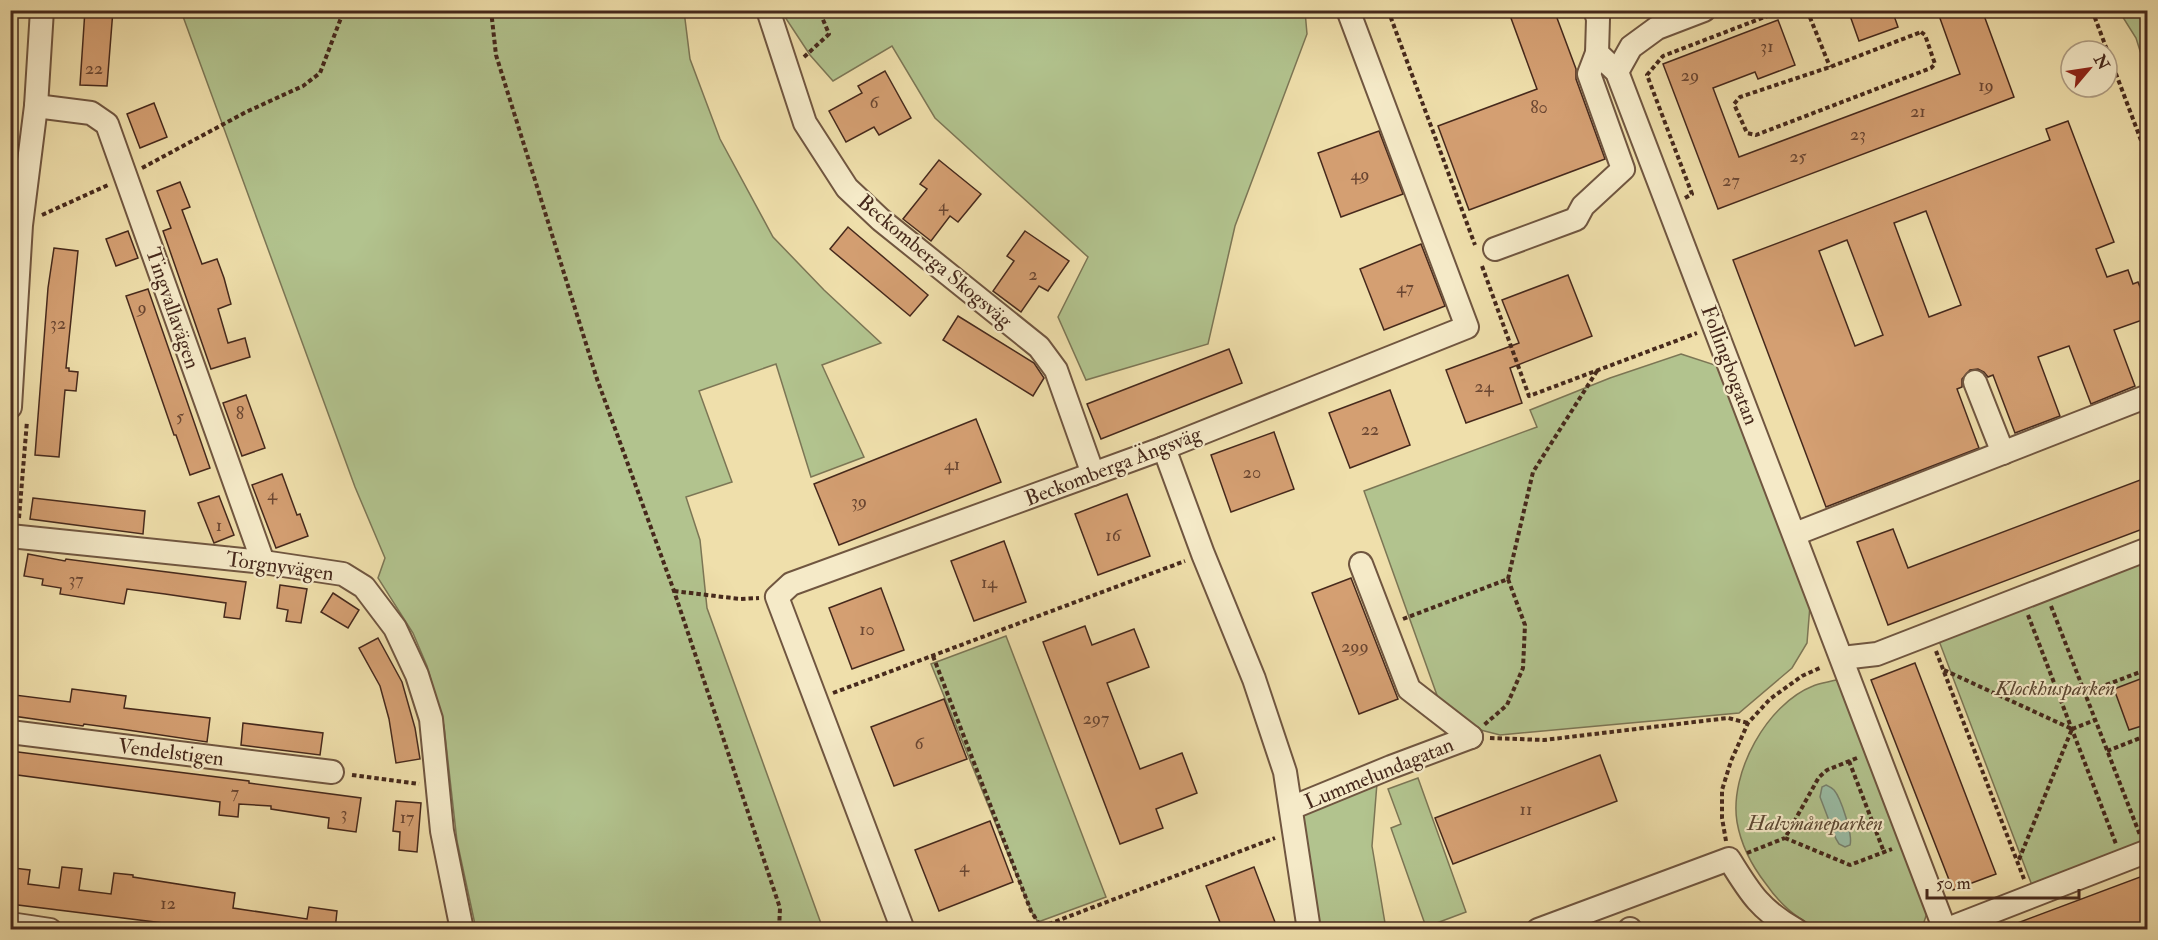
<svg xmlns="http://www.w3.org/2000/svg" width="2158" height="940" font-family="'IM FELL Double Pica',serif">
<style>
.green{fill:#b2c38e;stroke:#7c7655;stroke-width:1.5}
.water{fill:#9abda6;stroke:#78826f;stroke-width:1.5}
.building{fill:#d49f72;stroke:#46291c;stroke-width:1.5;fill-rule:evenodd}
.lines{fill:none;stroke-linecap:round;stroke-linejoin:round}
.minor-casing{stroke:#705640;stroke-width:26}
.path{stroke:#46291c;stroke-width:4;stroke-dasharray:4.5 3;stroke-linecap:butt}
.minor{stroke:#f5eac8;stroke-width:22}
.labels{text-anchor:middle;stroke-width:4.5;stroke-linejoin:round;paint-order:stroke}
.number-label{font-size:18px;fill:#6a4632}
.street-label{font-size:21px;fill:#46291c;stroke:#f5eac8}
.park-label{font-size:21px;font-style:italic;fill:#5c4833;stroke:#f5eac8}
</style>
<rect width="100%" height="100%" fill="#efdfab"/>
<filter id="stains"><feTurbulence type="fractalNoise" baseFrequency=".00333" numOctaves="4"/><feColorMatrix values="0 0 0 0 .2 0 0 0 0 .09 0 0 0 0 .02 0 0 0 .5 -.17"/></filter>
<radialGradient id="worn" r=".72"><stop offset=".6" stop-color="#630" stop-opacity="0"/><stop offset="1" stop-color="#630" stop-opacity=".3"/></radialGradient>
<!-- green -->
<g class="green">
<path d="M181,11H687H684L690,59L720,139L773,237L824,290L881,343L822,365L864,457L811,477L776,364L699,391L732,482L686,497L700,540L707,608L823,929H476L457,841L444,726L427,666L413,633L378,578L385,558L355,487Z"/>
<path d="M781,11H1305L1307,34L1235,226L1208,344L1086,380L1058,317L1088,257L935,118L892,46L833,81L810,55Z"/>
<path d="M2119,11H2147V73L2136,38Z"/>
<path d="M1681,354L1718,366L1810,605L1807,643L1792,668L1739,713L1500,735L1469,727L1438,698L1364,491L1537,427L1530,410L1610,378Z"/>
<path d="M2147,556V842L2033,888L1936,633Z"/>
<path d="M1006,636L1106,897L1038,922L1031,911L931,664Z"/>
<path d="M1836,680L1843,684L1927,913L1923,925L1912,930L1823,929C1799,922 1780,904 1766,884C1752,866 1741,845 1737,822C1729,773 1767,704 1813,686C1820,683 1829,682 1836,680Z"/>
<path d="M1418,778L1466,912L1426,927L1391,828L1401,824L1388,789Z"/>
<path d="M1377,783L1372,846L1386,929H1317L1301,813Z"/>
</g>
<!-- water -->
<path class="water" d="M1826,785C1830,787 1831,787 1834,790C1841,798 1853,835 1850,845L1845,847L1839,844L1836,839L1820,797L1822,787Z"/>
<!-- building -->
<g class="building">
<path d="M85,10H113L107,86L80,85Z"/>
<path d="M1508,10H1554L1576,69V79L1605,159L1469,210L1438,126L1537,89Z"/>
<path d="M1848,10H1892L1898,27L1859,41Z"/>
<path d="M1937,10H1982L2014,97L1718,209L1663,64L1778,20L1795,65L1758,79L1755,72L1713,88L1739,157L1960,74Z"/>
<path d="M885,71L911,118L879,135L874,127L846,142L829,111L862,93L858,86Z"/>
<path d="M154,103L167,137L140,148L127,114Z"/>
<path d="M2068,121L2114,242L2096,249L2107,277L2128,270L2133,284L2138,282L2148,307V318L2114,330L2135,386L2091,404L2069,346L2038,357L2060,416L2015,433L1993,375L1988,377L1984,372L1978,369L1970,370L1962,379V387L1957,389L1979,448L1826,507L1733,260L2050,140L2046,129ZM1926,211L1961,305L1929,317L1894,223ZM1847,240L1883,335L1855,346L1819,251Z"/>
<path d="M1379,131L1403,194L1341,217L1318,153Z"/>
<path d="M939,160L981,194L958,222L950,216L931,241L903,219L927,189L920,184Z"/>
<path d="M180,182L190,207L182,210L202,264L217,259L224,278L231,304L218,309L228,343L245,338L250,357L211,369L163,231L171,228L157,191Z"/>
<path d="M848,227L928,295L910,316L830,249Z"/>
<path d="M128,231L138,258L116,266L106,239Z"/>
<path d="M1025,231L1069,261L1048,291L1039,286L1021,312L993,291L1014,261L1007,256Z"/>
<path d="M1421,244L1445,306L1384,330L1360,269Z"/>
<path d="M54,248L78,251L66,368H69V371L78,372L76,391L65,390L59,457L35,455L48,288Z"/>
<path d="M1568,275L1592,336L1510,368L1522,403L1466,423L1446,370L1519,343L1502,300Z"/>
<path d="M148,289L210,468L190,475L176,435H174L126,296Z"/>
<path d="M958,316L1034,363L1044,378L1033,396L943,340Z"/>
<path d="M1229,349L1242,383L1101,439L1087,404Z"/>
<path d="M1390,390L1410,445L1350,468L1329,413Z"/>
<path d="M246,395L265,448L242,456L223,403Z"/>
<path d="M976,419L1001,482L839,545L814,484Z"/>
<path d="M1274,432L1294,489L1231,512L1211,455Z"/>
<path d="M282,474L297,515L300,514L308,536L276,548L252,485Z"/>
<path d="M2148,477V527L1888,625L1857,542L1893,529L1908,568Z"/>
<path d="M1127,494L1150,556L1098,575L1075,514Z"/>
<path d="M219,496L234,535L214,543L198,503Z"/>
<path d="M33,498L145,511L143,534L30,519Z"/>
<path d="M1004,541L1026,602L974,621L951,561Z"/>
<path d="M28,554L65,561L66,559L104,564L246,582L240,619L224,617L226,603L165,594L127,589L124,604L60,594L61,588L42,585L43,579L24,576Z"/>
<path d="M1351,578L1398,699L1359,714L1312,593Z"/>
<path d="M280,585L307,589L301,623L286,621L288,610L277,608Z"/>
<path d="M881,588L904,650L852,669L829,608Z"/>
<path d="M333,593L359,610L348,628L321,612Z"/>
<path d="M1085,626L1092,645L1134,629L1149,667L1107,683L1140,769L1182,753L1197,793L1156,809L1163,828L1120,844L1043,642Z"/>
<path d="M378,638L402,682L415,728L420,759L396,763L389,719L380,686L359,648Z"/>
<path d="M1915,663L1996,874L1953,890L1871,680Z"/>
<path d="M2148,676V724L2129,730L2114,689Z"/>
<path d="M72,689L126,696L124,708L210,718L207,742L121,729L84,724L83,726L13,716L15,695L70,702Z"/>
<path d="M944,699L967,759L894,786L871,727Z"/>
<path d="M243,723L323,733L320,755L241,745Z"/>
<path d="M10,751L249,781V783L361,798L356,832L328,828L329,818L271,809V806L239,804L238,817L219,815L220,802L10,774Z"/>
<path d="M1600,755L1617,801L1453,864L1435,818Z"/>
<path d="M396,801L421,803L417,852L399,850L400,832L393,831Z"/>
<path d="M990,821L1013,882L939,911L915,850Z"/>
<path d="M62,867L82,869L79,890L111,894L114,873L133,875V877L235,893L233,908L307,919L309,907L337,911L335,930H220L10,904V881H13L14,868L30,870L28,884L59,888Z"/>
<path d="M1254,867L1278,930H1223L1206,886Z"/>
<path d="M2148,874V930H2004V928Z"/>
</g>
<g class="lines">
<defs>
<g id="minor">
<path d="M768,10L805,123L847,188L881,220L1039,347L1056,370L1093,474"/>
<path d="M1595,10L1598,19L1597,53L1617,72L1945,930"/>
<path d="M1617,72L1631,47L1657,28L1704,10"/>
<path d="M36,106L91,113L107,124L263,562"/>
<path d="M1495,249L1576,219L1583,206L1623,169L1589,74L1597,53"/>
<path d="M1975,382L2003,453"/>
<path d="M10,407L21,225L36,106L42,10"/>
<path d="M1164,448L1203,554L1254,679L1285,772L1309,930"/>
<path d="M1795,534L2148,396"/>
<path d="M10,536L263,562L343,574L364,587L395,628L417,675L431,719L442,831L462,930"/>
<path d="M1361,564L1409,689L1471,737"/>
<path d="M1842,658L1877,654L2148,549"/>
<path d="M10,732L332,772"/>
<path d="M1291,808L1391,767L1471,737"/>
<path d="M10,924L50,930"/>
<path d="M903,930L777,597L791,584L1164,448L1467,327L1348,10"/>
<path d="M1538,930L1729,859C1750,893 1760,910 1796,930"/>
<path d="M1629,930L1630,929"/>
<path d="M1945,930L2148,851"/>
</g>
</defs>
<!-- minor casing -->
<use href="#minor" class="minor-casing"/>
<!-- path -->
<g class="path">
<path d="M491,10L496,55L597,379L674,591L780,908L779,930"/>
<path d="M1388,10L1475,245"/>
<path d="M1807,10L1830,67"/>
<path d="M2092,10L2148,159"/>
<path d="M1921,32L1925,35L1935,64L1931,68L1756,135L1747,133L1734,104L1740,97L1830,67Z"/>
<path d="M804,57L829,34L819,10"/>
<path d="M142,168L246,112L303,86L320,73L344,10"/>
<path d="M1685,198L1692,194L1647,75L1663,56L1783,10"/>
<path d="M42,215L108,185"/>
<path d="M1482,266L1529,396L1697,333"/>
<path d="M19,518L27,421"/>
<path d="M1508,579L1533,472L1597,371"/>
<path d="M674,591L740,599L759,598"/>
<path d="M2051,606L2140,835"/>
<path d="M10,611L15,555"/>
<path d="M2028,615L2116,844"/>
<path d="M1403,619L1508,579L1525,625L1523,668L1507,705L1484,725"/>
<path d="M1936,651L2024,879"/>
<path d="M933,656L1031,911L1041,927L1275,838"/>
<path d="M1944,670L2072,729L2018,862"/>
<path d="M833,693L1185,561"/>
<path d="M2085,693L2148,669"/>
<path d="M2072,729L2095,720"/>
<path d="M1490,738L1544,740L1728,718L1748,723"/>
<path d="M2107,751L2148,735"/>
<path d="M1857,758L1827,770L1819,777L1785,838L1850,865L1892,849"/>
<path d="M1849,761L1884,852"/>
<path d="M352,775L419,784"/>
<path d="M1726,841L1722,818V790L1731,761L1748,723L1770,699L1802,676L1822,667"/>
<path d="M1747,853L1785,838"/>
</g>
<!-- minor -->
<use href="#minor" class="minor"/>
</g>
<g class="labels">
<!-- number labels -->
<g class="number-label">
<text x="1767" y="52">31</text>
<text x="94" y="74">22</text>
<text x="1690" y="81">29</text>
<text x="1986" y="91">19</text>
<text x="874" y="108">6</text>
<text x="1539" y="113">80</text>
<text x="1918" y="117">21</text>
<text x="1858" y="140">23</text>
<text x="1798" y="162">25</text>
<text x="1360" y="180">49</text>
<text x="1731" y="186">27</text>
<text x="943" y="211">4</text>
<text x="1033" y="280">2</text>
<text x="1405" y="293">47</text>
<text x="142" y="313">9</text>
<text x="58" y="329">32</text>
<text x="1484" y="392">24</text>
<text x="240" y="419">8</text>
<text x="180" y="422">5</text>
<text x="1370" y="435">22</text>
<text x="952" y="470">41</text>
<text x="1252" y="478">20</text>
<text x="272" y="500">4</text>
<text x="859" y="507">39</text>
<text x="219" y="531">1</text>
<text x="1113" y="541">16</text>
<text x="76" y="585">37</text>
<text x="989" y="588">14</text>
<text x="867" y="635">10</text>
<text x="1355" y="652">299</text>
<text x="1096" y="724">297</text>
<text x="919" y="749">6</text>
<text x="235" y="798">7</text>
<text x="1526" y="815">11</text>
<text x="344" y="819">3</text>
<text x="407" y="823">17</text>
<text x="964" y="872">4</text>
<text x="168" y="909">12</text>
</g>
<!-- street labels -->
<g class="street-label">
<text transform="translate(935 261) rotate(40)" y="7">Beckomberga Skogsväg</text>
<text transform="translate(173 308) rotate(71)" y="7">Tingvallavägen</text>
<text transform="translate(1730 365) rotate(69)" y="7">Follingbogatan</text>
<text transform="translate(1113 466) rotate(-21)" y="7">Beckomberga Ängsväg</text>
<text transform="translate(280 566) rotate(8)" y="7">Torgnyvägen</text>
<text transform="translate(171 752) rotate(7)" y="7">Vendelstigen</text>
<text transform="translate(1379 773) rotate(-22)" y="7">Lummelundagatan</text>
</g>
<!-- park labels -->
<g class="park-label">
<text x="2055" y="695">Klockhusparken</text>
<text x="1815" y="830">Halvmåneparken</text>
</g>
</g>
<!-- margin -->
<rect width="2158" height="940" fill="none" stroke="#efdfab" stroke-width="36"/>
<rect x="12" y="12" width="2134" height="916" fill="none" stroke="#46291c" stroke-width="3"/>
<rect x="18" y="18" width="2122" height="904" fill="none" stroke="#46291c" stroke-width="1.5"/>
<!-- north arrow -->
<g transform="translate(2089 69) rotate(61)"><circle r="28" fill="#f5eac8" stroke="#af9d83" stroke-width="1.5"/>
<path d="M0-4.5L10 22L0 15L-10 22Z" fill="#8f2418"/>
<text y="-9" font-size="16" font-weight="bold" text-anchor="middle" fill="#46291c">N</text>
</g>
<!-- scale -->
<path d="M1927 889v9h152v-9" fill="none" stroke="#46291c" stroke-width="3"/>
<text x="1936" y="889" font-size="18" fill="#46291c" stroke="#f5eac8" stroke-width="4.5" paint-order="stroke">50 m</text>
<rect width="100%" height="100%" filter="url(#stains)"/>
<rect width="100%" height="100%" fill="url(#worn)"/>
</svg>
